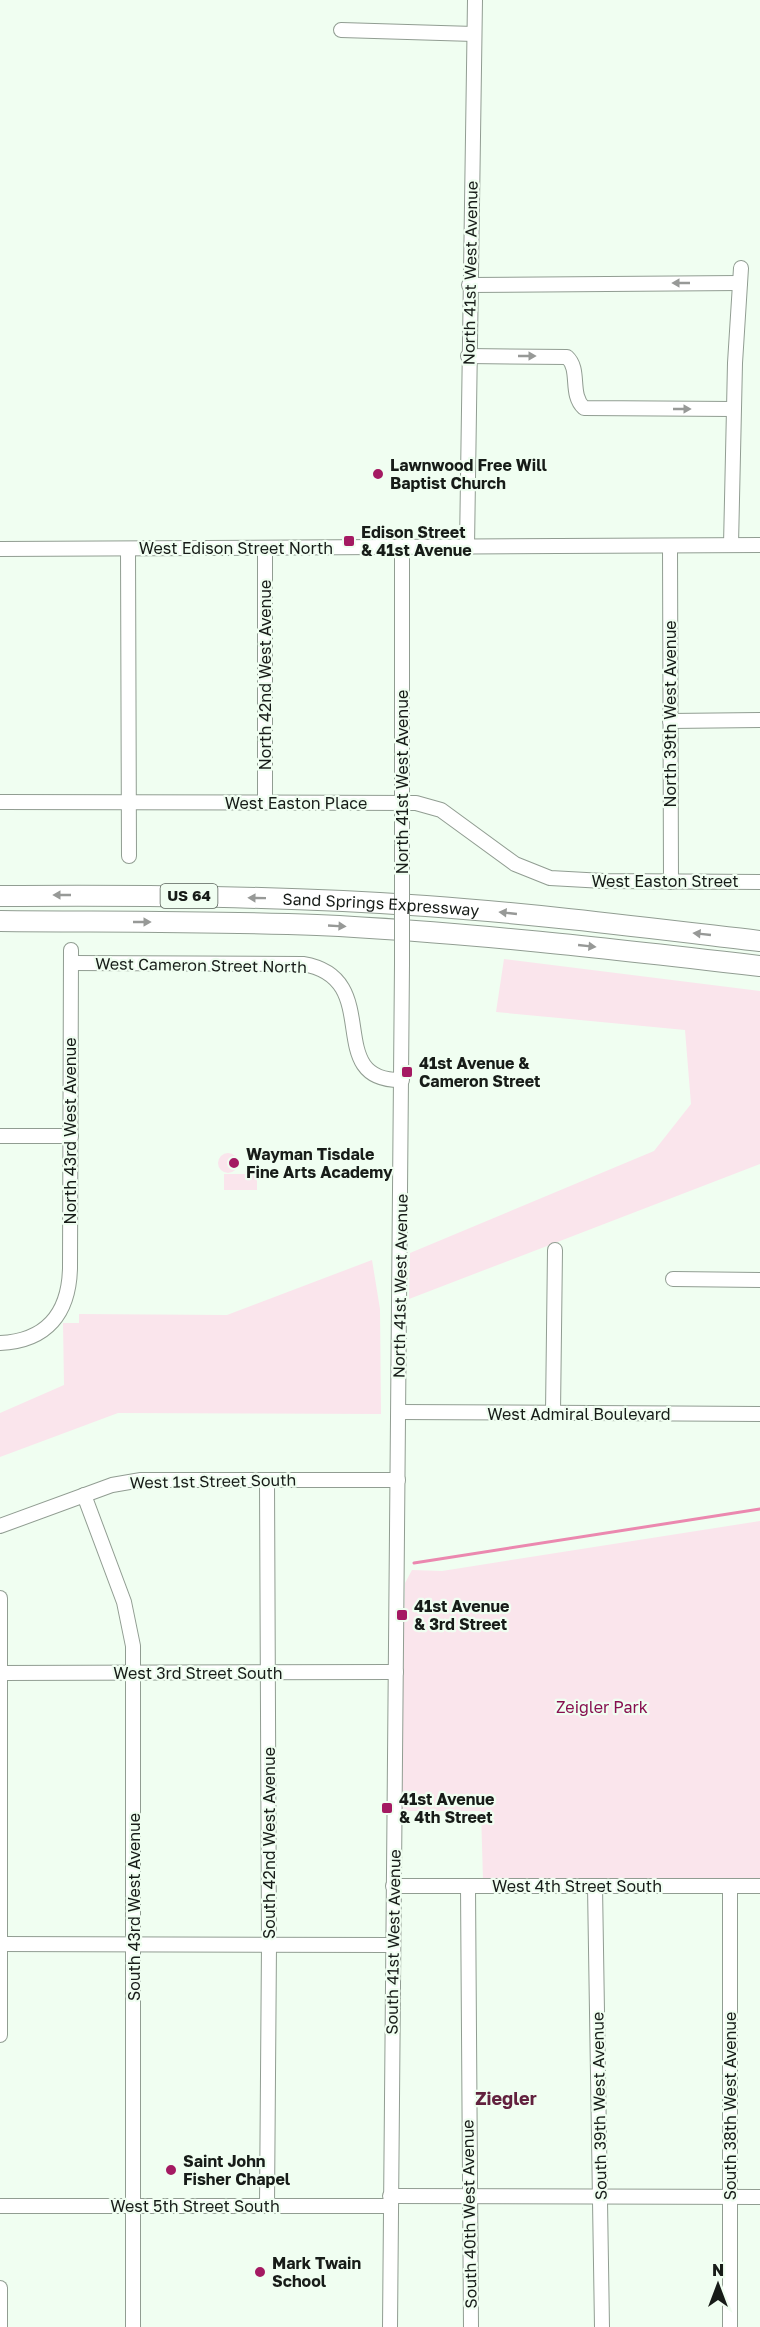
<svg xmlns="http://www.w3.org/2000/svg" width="760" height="2327" font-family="'Golos Text',sans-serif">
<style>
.green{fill:#fae5ec}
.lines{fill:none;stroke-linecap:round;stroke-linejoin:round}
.stream{stroke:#eb88af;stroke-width:3}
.minor-casing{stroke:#919d92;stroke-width:16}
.highway-casing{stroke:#919d92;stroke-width:22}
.minor{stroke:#fff;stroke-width:14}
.highway{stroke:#fff;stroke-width:20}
.minor-bridge-casing{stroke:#919d92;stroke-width:16;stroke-linecap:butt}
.minor-bridge{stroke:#fff;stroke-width:14}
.oneway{fill:#979997}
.poi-dot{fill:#a41a62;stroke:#f0fef1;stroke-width:2}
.labels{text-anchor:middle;stroke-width:4.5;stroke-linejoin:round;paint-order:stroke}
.shield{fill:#f0fef1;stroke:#586059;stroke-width:1.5}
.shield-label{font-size:15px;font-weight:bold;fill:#171c18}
.street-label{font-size:16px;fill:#171c18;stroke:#f0fef1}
.poi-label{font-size:16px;font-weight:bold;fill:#171c18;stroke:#f0fef1;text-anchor:start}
.park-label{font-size:16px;fill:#870f4f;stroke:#f0fef1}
.neighbourhood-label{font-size:18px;font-weight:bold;fill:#62213e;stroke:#f0fef1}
</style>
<rect width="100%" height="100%" fill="#f0fef1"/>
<!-- green -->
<g class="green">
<path d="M504,959L760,991V1164L409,1299L410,1253L654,1151L691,1104L685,1030L496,1012Z"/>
<circle cx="228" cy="1163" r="10"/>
<rect x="224" y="1174" width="33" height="16"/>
<path d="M372,1260L380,1309L381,1414L118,1413L0,1457V1413L64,1385L63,1323H79V1314L227,1315Z"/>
<path d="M760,1521V1878L483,1880L481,1811H400L405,1583L412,1570L442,1571Z"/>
</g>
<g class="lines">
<!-- stream -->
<path class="stream" d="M414,1563L760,1509"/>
<defs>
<g id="minor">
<path d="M341,30L474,34"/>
<path d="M469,285L740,283"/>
<path d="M468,356L567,357C581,370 569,394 584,408L733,409"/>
<path d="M731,545L735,363L741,268"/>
<path d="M670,546L671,882"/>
<path d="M467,547L475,0"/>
<path d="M0,549L760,545"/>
<path d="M128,549L129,856"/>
<path d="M670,721L760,720"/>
<path d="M0,802L416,803L441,810L515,864L550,878L604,881L760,882"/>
<path d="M265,802V548"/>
<path d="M402,868V547"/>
<path d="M71,963L303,964C387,978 320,1082 402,1080"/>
<path d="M0,1136H71"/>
<path d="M673,1279L760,1280"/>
<path d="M0,1343C47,1341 69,1313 70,1268L71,950"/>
<path d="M399,1412L760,1414"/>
<path d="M553,1413L555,1250"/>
<path d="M84,1495L124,1602L133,1646V2327"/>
<path d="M0,1526L112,1485L141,1480H398"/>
<path d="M0,1598V2035"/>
<path d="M0,1673L396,1672"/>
<path d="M393,1886H760"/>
<path d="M468,1886L471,2327"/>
<path d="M595,1886L602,2327"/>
<path d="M730,1886V2327"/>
<path d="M0,1944L393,1945"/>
<path d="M390,2196L760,2197"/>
<path d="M0,2206H390"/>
<path d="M267,2206L269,1944L267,1480"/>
<path d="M0,2288V2327"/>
<path d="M390,2327L402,964"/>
</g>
<g id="highway">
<path id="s1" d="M0,896C142,895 284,896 426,906C538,914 649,928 760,941"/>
<path d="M0,921C106,922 212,921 317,925C466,932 613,949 760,966"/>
</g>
</defs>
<!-- minor casing -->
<use href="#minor" class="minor-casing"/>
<!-- highway casing -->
<use href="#highway" class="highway-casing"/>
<!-- minor -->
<use href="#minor" class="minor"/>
<!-- highway -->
<use href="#highway" class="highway"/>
<defs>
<path id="minor-bridge" d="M402,868V964"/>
</defs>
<!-- minor-bridge casing -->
<use href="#minor-bridge" class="minor-bridge-casing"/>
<!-- minor-bridge -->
<use href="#minor-bridge" class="minor-bridge"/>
</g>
<!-- one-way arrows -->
<defs><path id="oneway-solid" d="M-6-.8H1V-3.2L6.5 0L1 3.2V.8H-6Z" transform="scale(1.5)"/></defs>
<g class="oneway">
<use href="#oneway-solid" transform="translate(681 283) rotate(180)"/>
<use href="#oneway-solid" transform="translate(527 356)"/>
<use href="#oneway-solid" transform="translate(682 409)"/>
<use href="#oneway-solid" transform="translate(62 895) rotate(180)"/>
<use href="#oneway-solid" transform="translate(257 898) rotate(-179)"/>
<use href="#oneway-solid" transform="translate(508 913) rotate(-174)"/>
<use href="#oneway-solid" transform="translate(142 922)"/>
<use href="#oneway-solid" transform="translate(337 926) rotate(3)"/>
<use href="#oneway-solid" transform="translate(702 934) rotate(-174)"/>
<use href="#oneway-solid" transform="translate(587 946) rotate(6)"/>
</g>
<!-- markers -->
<g class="poi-dot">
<circle cx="378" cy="474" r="6"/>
<rect x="343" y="535" width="12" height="12" rx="3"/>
<rect x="401" y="1066" width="12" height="12" rx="3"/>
<circle cx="234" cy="1163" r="6"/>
<rect x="396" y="1609" width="12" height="12" rx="3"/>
<rect x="381" y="1802" width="12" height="12" rx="3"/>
<circle cx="171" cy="2170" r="6"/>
<circle cx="260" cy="2272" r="6"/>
</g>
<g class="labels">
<!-- shield labels -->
<rect class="shield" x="160.5" y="884" width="57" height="24" rx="4.5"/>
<g class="shield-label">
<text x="189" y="901">US 64</text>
</g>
<!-- street labels -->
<g class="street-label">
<text transform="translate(470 273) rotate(-89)" y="6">North 41st West Avenue</text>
<text x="236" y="554">West Edison Street North</text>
<text transform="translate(265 675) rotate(-90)" y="6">North 42nd West Avenue</text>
<text transform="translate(670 714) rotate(-90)" y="6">North 39th West Avenue</text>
<text transform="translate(402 782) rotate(-90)" y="6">North 41st West Avenue</text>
<text x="296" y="809">West Easton Place</text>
<text x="665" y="887">West Easton Street</text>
<text dy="6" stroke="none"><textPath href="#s1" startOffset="381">Sand Springs Expressway</textPath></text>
<text transform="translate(201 965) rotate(1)" y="6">West Cameron Street North</text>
<text transform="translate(70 1131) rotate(-90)" y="6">North 43rd West Avenue</text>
<text transform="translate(400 1286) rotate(-89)" y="6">North 41st West Avenue</text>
<text x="579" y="1420">West Admiral Boulevard</text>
<text transform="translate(213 1481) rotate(-1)" y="6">West 1st Street South</text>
<text x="198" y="1679">West 3rd Street South</text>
<text transform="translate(269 1843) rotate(-90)" y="6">South 42nd West Avenue</text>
<text x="577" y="1892">West 4th Street South</text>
<text transform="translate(134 1907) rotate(-90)" y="6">South 43rd West Avenue</text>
<text transform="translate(393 1942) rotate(-89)" y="6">South 41st West Avenue</text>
<text transform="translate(599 2106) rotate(-91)" y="6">South 39th West Avenue</text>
<text transform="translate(730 2106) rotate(-90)" y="6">South 38th West Avenue</text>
<text x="195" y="2212">West 5th Street South</text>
<text transform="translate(469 2214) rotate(-91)" y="6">South 40th West Avenue</text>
</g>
<!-- poi labels -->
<g class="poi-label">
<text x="390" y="471">Lawnwood Free Will<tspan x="390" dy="18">Baptist Church</tspan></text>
<text x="361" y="538">Edison Street<tspan x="361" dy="18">&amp; 41st Avenue</tspan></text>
<text x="419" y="1069">41st Avenue &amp;<tspan x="419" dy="18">Cameron Street</tspan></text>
<text x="246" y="1160">Wayman Tisdale<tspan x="246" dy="18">Fine Arts Academy</tspan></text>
<text x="414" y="1612">41st Avenue<tspan x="414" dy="18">&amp; 3rd Street</tspan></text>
<text x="399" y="1805">41st Avenue<tspan x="399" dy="18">&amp; 4th Street</tspan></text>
<text x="183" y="2167">Saint John<tspan x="183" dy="18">Fisher Chapel</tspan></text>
<text x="272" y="2269">Mark Twain<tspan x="272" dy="18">School</tspan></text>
</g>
<!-- park labels -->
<g class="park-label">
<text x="602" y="1713">Zeigler Park</text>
</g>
<!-- neighbourhood labels -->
<g class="neighbourhood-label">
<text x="506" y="2105">Ziegler</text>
</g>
</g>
<!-- north arrow -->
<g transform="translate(718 2285)" stroke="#f0fef1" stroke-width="4.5" paint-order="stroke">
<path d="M0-4.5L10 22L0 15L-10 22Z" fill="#171c18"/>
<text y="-9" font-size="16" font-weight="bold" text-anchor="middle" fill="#171c18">N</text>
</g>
</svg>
